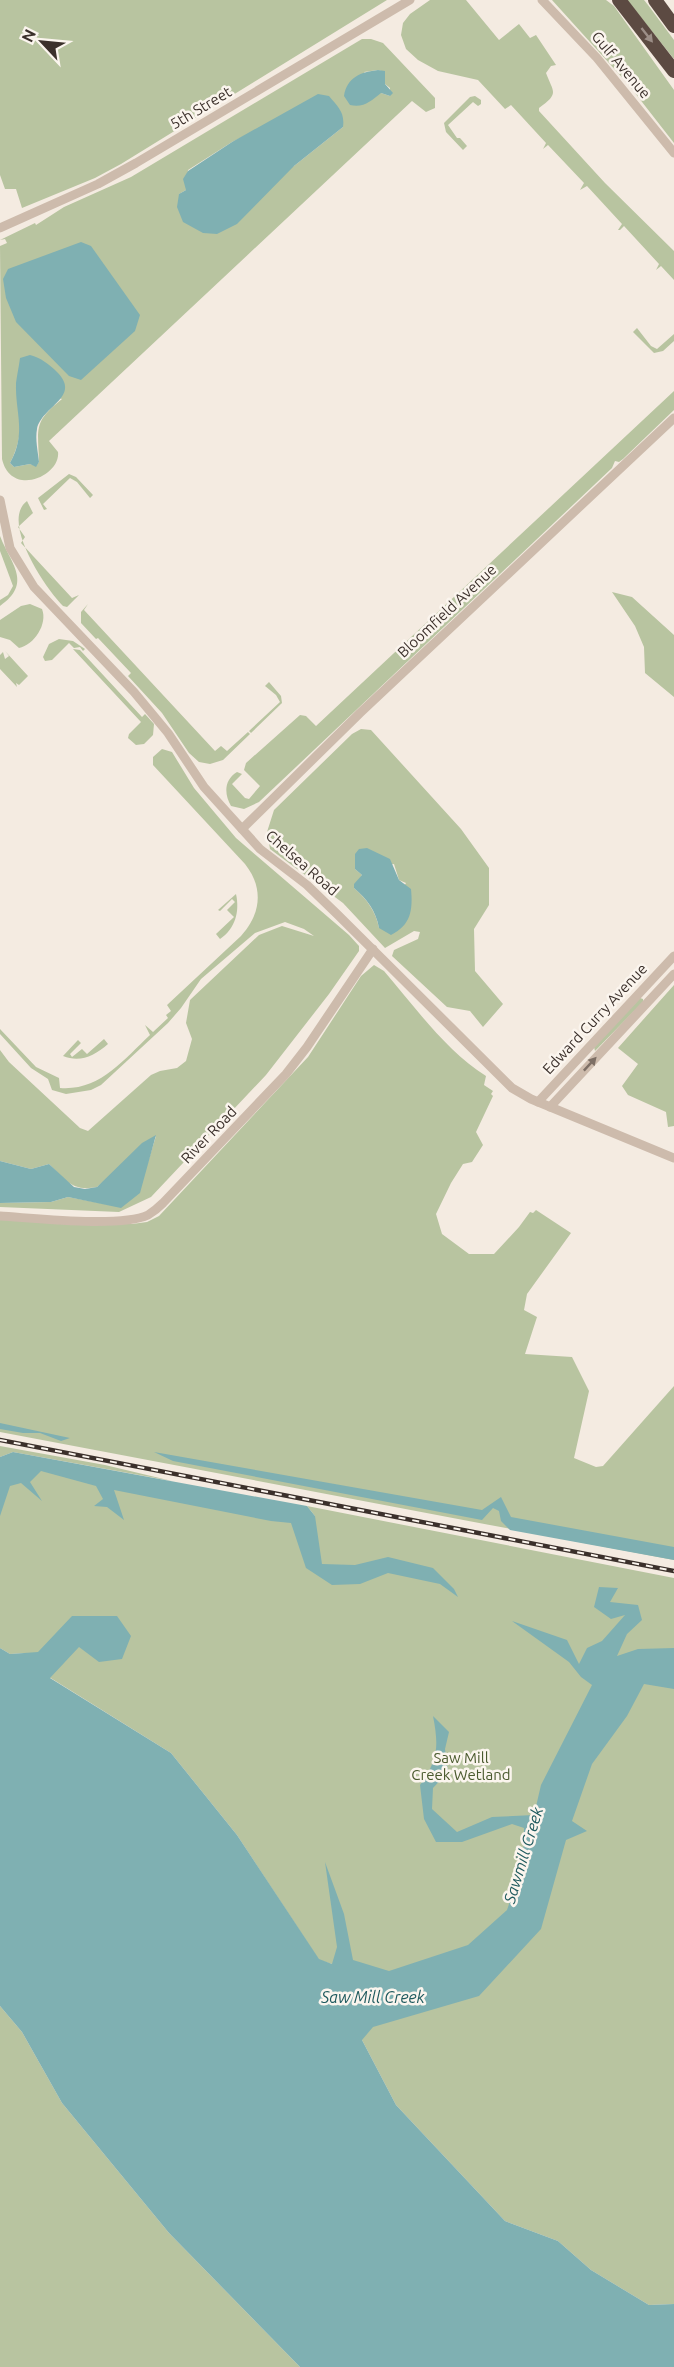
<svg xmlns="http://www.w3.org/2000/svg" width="674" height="2367" font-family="Ubuntu,sans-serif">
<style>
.green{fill:#b8c4a0;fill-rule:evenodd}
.water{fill:#7fb0b2}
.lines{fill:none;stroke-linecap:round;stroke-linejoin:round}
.minor{stroke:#cdbbac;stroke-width:9}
.highway{stroke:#5c4a42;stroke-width:14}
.rail-casing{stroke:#3b302b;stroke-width:4.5}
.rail{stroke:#fbf5ee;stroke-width:2;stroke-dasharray:7;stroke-linecap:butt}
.oneway{fill:#9c8e87}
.oneway2{fill:#7d6f65}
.labels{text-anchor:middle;stroke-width:5;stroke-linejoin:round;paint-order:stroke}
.street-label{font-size:15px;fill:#3b302b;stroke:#fbf5ee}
.park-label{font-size:15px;fill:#4a5a2e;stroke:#fbf5ee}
.water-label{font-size:16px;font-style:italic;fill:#1f5a5e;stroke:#fbf5ee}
</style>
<rect width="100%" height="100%" fill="#f4ebe1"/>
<!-- green -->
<g class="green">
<path d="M0,0H387L121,164L95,178L22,208L16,189H5L0,175Z"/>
<path d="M430,0H466L499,40L519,24L530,38L536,35L556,65L551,66L546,73C553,92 560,93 539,108V111L605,183L674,251V280L661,266L656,270L659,264L624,226L620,230H618L622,224L587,186L580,190L584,183L548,145L543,149L546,143L511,105L505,109L478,80L438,71L418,60L406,49L401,35L403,23L410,14Z"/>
<path d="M552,0H606L614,6L674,90V143L628,84Z"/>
<path d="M627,0H644L648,5L674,40V59Z"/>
<path d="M362,39H371L383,43L435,98V108L426,112L412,101L49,441L58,452C61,476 11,498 2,459L0,246L7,243L5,239L0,240L35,223L36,225L64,207L131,177ZM378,70L385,72V84L390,88V96L381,93L364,72ZM343,127L294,166L179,194L186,190L188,170L232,142L253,132ZM16,384L62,399C33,422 38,428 39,462L36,466L30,464L14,467L10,463C25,434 20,414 16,384Z"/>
<path d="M475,96L481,100V104L478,106L473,102L448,125L457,138H460L467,146L463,150L446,132L444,123L470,97Z"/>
<path d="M637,328L651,346L657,349L674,334V341L663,351L654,353L633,332Z"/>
<path d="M674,391V410L623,459L619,462L615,461L612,468L259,802L244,809L231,806C224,794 224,780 237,772L242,774L232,784L245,798L249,799L260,786L244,770L246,763L300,715L306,716L316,726Z"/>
<path d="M69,474L76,477L93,495L90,498L77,482L70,478L43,504L47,509L44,510L38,498Z"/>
<path d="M27,501L33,513L18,527L25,537L21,543L72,598L79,595L67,607L63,606C45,588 0,521 27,501Z"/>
<path d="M0,536C11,564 33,583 0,606V600L8,595L13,586L0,551Z"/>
<path d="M612,592L632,597L674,635V697L645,673L644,647L635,626Z"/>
<path d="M30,604L42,609C48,624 34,645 19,648L10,640L0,637V620L21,606Z"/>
<path d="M88,604L84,610L215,751L221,746L227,751L248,732L250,734L223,760L210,764L199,762L189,753L162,713L128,676L131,673L98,638L96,639L81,623V612Z"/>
<path d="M59,639L73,641L85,649L83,651L80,647L74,648L69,643L52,660L45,661L43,657L49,644Z"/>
<path d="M73,649L80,650L142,717L145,714L154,724L153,735L144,744L136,745L128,738L129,734L141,722Z"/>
<path d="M5,651L28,676L19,685L16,683L17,687L0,669V655L3,652L5,659L9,656Z"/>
<path d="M269,682L281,696L282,703L251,733L249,731L280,702L276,695L265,686Z"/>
<path d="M361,729L371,730L461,829L489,868V905L474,929L475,971L503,1004L483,1027L470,1011L447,1007L392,956L394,950L418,939L420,932L414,931L385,948L343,903L270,849L267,832L274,810L352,734ZM394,864L399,880L406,883L379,928C376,912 367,899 354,888L362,875L355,869Z"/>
<path d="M162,749L172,752L194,788L236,838L349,935L359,946V951L329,994L266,1075L151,1197L119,1212L0,1207V1203L51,1202L68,1197L121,1207L143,1178L156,1136L97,1187C72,1192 66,1180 49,1164L31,1169L0,1161V1050L9,1062L80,1128L88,1131L151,1075L160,1071L177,1068L186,1061L192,1039L186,1023L190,1000L259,935L282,926L314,936L304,929L285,922L255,933L201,979L181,1008L168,1023L101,1085L91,1090L66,1094L52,1090L48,1079L31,1068L0,1034V1029L36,1067L59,1078L60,1088C100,1091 123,1060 150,1035L145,1025L153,1032L168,1018L166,1015L171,1011L167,1005L241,936C261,914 264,888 245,864L153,765V757Z"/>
<path d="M236,894C240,912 235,929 220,939L216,934L234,917L227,910L235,902L232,899L220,911L218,910Z"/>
<path d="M374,965L384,971C415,1007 446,1051 486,1076L484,1085L493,1091L491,1094L493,1096L476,1132L483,1145L472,1162L463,1164L451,1183L436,1214L442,1234L469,1254H494L519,1227L530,1212L533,1213L536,1210L571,1233L527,1294L524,1310L537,1317L525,1354L572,1357L589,1391L574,1458L596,1467L603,1466L674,1386V1560L0,1432V1219L132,1224L147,1222L159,1216L308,1057L361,976Z"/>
<path d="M674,985V1126L668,1127L666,1112L628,1095L622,1086L638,1064L618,1048Z"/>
<path d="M640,998L643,999V1002L595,1051L594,1047Z"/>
<path d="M104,1039L108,1044C94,1056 80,1063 63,1056L78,1040L81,1043L70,1054L72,1057L82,1049L87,1054Z"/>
<path d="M0,1446L105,1465L172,1481L13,1452L0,1457Z"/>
<path d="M0,1457L315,1516L307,1506L674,1578V2304L649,2305L591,2270L558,2241L505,2221L396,2105L362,2040L332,1964L319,1960L237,1835L171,1753L49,1677L26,1653L10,1654L0,1648Z"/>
<path d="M0,2006L22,2032L62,2103L169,2233L300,2367H0Z"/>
</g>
<!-- water -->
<g class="water">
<path d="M378,70L385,71V84L393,93L390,96L381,93C371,101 364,108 350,105L344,96C347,77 361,72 378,70Z"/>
<path d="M318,94L329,96C338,107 345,112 343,127L294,166L237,224L217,234L203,233L183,222L177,207L179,194L186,190L183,179L188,171L232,142Z"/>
<path d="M81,242L91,246L140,315L135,331L81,380L69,376L16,322L6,298L3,279L8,269Z"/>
<path d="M30,355C41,358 49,364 57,372C82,397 42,406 37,429C35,439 38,452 39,462L36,467L30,464L14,467L10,463C27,433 15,413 16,383C17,375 19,366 20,358Z"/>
<path d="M367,848L390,859L399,880L411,889C413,910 411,925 391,935L379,928C376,911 367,899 354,888V884L362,875L355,869V854L359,849Z"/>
<path d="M156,1135L140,1193L121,1208L68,1197L51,1202L0,1203V1161L31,1169L49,1164L74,1187L85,1189L97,1187L142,1143Z"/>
<path d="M0,1423L70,1438L61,1441L40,1433H23L0,1429Z"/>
<path d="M13,1452L307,1506L315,1516L322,1564L355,1565L388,1557L433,1568L454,1589L458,1597L440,1584L388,1573L360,1584L332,1585L306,1568L291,1523L271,1521L114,1490L124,1520L107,1507L94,1506L103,1499L96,1486L41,1471L30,1482L42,1501L21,1483L10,1486L0,1516V1457Z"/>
<path d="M154,1452L482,1510L501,1497L511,1517L674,1547V1560L510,1530L501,1521L499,1511L493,1508L482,1520L173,1461Z"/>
<path d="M599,1587L618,1588L610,1602L638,1605L642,1620L627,1634L617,1656L638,1649L674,1648V1689L644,1684L627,1716L592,1764L572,1821L587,1831L566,1840L541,1929L479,1996L373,2027L362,2040L396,2105L505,2221L558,2241L591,2270L649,2305L674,2304V2367H300L169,2233L62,2103L22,2032L0,2006V1648L10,1654L38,1652L72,1616H117L131,1636L122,1659L99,1662L79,1647L50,1678L171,1753L237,1835L319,1959L332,1964L337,1947L325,1862L344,1914L353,1960L389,1971L468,1945L507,1910L523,1863L524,1828L512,1824L462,1842H436L424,1819L420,1785C438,1760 439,1747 433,1716L449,1732L445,1749L448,1772L433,1788L432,1809L457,1832L492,1817L534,1815L541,1785L592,1685L581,1677L569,1662L512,1621L567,1640L579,1664L587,1648L602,1641L625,1615L611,1619L594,1607Z"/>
</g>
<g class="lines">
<!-- minor -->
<g class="minor">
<path d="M542,0L597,58L674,153"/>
<path d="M0,228L98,184L136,163L410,0"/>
<path d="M0,500L10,548L34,587L134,692L168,733L204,787L260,849L307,885L338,915L512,1088L531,1099L674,1158"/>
<path d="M242,829L360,713L674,418"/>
<path d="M538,1102L674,956"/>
<path d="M550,1107L674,974"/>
<path d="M0,1216C34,1218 120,1228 148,1215C153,1212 159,1207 163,1203L286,1074L307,1047L373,949"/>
</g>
<!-- highway -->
<g class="highway">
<path d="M619,0L674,71"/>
<path d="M655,0L674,26"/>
</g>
<defs>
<path id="rail" d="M0,1440L674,1571"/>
</defs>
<!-- rail casing -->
<use href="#rail" class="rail-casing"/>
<!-- rail -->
<use href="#rail" class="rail"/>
</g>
<!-- one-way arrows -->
<defs><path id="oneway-solid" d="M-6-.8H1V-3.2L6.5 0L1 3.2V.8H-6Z" transform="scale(1.5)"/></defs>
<use class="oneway" href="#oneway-solid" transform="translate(647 35) rotate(52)"/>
<use class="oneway2" href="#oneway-solid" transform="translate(590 1064) rotate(-47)"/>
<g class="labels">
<!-- street labels -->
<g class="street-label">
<text transform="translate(621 65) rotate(50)" y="5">Gulf Avenue</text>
<text transform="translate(201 108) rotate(-31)" y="5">5th Street</text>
<text transform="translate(447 611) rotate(-43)" y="5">Bloomfield Avenue</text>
<text transform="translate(302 863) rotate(41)" y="5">Chelsea Road</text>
<text transform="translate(595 1019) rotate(-47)" y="5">Edward Curry Avenue</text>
<text transform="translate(209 1135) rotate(-46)" y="5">River Road</text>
</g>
<!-- park labels -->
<g class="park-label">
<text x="461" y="1763">Saw Mill<tspan x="461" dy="17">Creek Wetland</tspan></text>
</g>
<!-- water labels -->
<g class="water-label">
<text transform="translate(523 1855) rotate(-73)" y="6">Sawmill Creek</text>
<text x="373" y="2003">Saw Mill Creek</text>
</g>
</g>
<!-- north arrow -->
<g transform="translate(42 42) rotate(296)" stroke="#fbf5ee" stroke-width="4.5" paint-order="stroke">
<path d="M0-4.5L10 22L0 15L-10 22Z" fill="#3b302b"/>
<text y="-9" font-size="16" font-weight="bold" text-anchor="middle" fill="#3b302b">N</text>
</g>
</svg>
